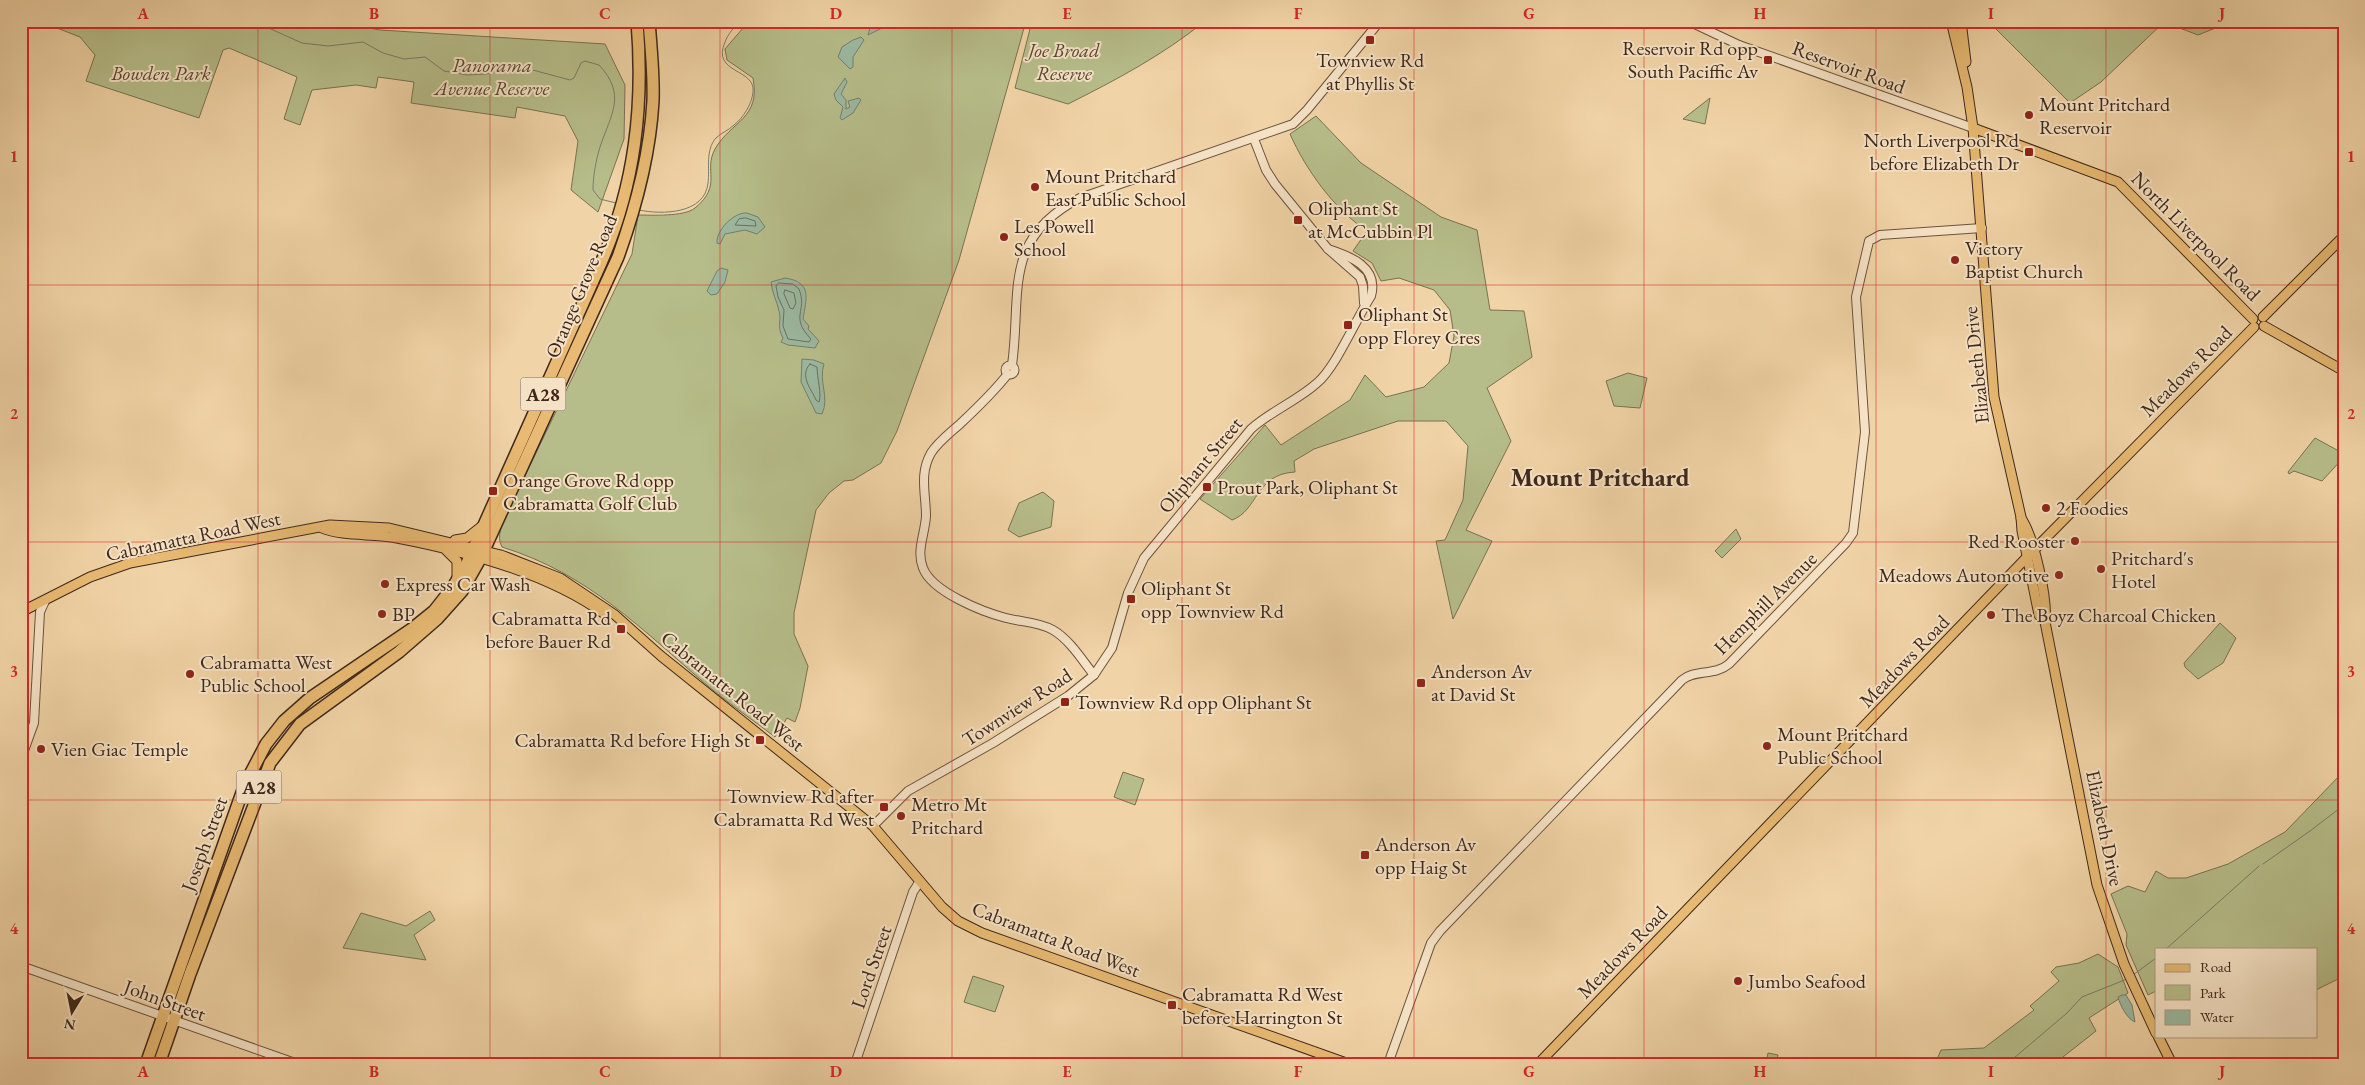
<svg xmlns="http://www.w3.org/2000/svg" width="2365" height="1085" font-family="'EB Garamond',serif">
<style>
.green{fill:#b6bd8a;stroke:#7a7252}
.water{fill:#9bb9a1;stroke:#767f6b}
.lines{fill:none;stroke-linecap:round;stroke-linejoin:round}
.shore{stroke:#6d705e;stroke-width:1}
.stream{stroke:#767f6b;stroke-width:1}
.minor-casing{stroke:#6b533e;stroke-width:10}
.major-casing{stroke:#3f281b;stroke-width:11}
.highway-casing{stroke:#3f281b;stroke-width:14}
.minor{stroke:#f5e2c5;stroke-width:8}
.major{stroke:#e8ba73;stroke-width:9}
.highway{stroke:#e8ba73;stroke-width:11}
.grid{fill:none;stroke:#d62828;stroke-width:1;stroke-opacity:0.55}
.poi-dot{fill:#8f2418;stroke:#f5e2c5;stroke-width:2}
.labels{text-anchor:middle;stroke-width:4;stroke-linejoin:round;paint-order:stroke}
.shield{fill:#f5e2c5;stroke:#76604e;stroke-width:1}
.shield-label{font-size:19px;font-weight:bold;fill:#3f281b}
.poi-label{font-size:20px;fill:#3f281b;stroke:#f5e2c5;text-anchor:start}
.park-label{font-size:20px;font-style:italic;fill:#574631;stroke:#f5e2c5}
.street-label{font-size:20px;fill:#3f281b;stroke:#f5e2c5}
.district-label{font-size:25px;font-weight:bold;fill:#3f281b;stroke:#f5e2c5}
.neatline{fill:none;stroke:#d62828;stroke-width:2}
.grid-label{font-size:16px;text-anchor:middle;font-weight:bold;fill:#d62828}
</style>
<rect width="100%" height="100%" fill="#f0d3a6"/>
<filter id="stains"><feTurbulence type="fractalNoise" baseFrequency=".004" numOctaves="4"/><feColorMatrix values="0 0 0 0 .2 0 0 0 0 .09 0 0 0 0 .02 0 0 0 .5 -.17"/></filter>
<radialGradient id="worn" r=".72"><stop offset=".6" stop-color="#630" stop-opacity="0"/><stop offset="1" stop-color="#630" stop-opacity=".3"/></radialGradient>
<!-- green -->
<g class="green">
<path d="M39,21H334L380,30L605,44L625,85L624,139L598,212L571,190L578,141L565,116L517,107L515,118L411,103L414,82L378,77L376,88L356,85L312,90L300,125L284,119L297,77L229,48L223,50L199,118L86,81L95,55L80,37Z"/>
<path d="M749,21H1026L959,260L897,431L881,463L853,480L844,481L829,493L816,510L794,613V634L808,666L800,708L795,722L787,718L775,737C753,720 729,704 708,686C641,629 589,574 502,547C496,536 502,525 507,513L632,254L638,215C652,215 684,217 695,208C723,185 703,171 715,149C731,121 761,119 753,78L727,60L725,49Z"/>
<path d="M1032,21H1205C1163,55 1116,80 1068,104L1015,88Z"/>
<path d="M1988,21H2233L2198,35L2164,22L2101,82L2070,103Z"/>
<path d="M1710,98L1705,124L1683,119Z"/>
<path d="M1316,116L1361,163L1441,217L1477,230L1490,310L1524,311L1532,357L1487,388L1511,441L1466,530L1492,541L1453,619L1436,541L1445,540L1463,500L1468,446L1446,421H1398L1314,449L1294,461L1295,472C1255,474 1258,511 1232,520L1200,499L1265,425L1281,445L1350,400L1365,375L1386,397L1424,387L1449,363L1454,336L1450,310L1434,290L1399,278L1381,281L1372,263L1353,251L1367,231C1334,209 1306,170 1290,134Z"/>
<path d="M1628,373L1647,378L1640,408L1614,406L1606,381Z"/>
<path d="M2315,438L2337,450L2344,457L2322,481L2294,471L2289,474L2288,472Z"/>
<path d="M1043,492L1054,501L1051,527L1019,537L1008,530L1019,503Z"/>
<path d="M1736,529L1741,539L1722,558L1715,551Z"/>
<path d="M2220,623L2236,638L2223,663L2198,679L2185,667L2184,663Z"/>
<path d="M2344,771V976L2316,990V949H2156V991L2148,995L2126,945L2127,934L2111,894L2128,886L2145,892L2156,871L2168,878H2186L2228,864L2285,832Z"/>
<path d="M1123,772L1144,779L1135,805L1114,797Z"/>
<path d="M430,911L435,920L414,935L426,960L343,948L361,913L406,926Z"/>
<path d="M2098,954L2118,967L2128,993L2089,1018L2096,1031L2054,1064H1935L1941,1050L1984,1048L2034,1010L2030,1006L2059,981L2051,972L2056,967L2079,963Z"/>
<path d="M973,976L1004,986L995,1012L964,1002Z"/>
<path d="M1768,1053L1778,1055L1776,1064H1766Z"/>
</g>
<!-- water -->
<g class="water">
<path d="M879,21H888L882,28L868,35L870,28Z"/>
<path d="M861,37L864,40L853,57V67L850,69L838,57L842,47L853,40Z"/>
<path d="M845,78L847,82L841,94L846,100V109L850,107L848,101L859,98L861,100L853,113L842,120L840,118L843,107L836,100L834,94Z"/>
<path d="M747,213L758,217L765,227L757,234L745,230L725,234L720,244L717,243C716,230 734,212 747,213Z"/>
<path d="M721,268L728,270L725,282L717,294L711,295L707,291L717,271Z"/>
<path d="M785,278C813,282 806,299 803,319L809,326L808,329L819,341L815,348L788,345L781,342L783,338C776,325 782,322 779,311C777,301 772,293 771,282Z"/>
<path d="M802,359L814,360L824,364C818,381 830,397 822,414L816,413L801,382Z"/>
<path d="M2122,995H2126L2132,1005L2135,1022C2127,1019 2120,1005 2118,997Z"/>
</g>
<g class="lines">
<!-- shore -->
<g class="shore">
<path d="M746,218L755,221L756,226L735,225L739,219Z"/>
<path d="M779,283L793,284L799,289C808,312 789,316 811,339L809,342L788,339L783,326L784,310L778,297L776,286Z"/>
<path d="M785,290L794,293L796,303L793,309L790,308L784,294Z"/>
<path d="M810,364L817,367C817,377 822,395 819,402L816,400C811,388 799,376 810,364Z"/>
</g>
<!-- stream -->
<g class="stream">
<path d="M253,21L302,43L328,46L363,42L383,53L404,59L425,57L444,71L467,75L486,74L505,69H529L570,80L574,78L581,63L585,61L599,65C627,95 611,114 600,147C596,160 593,176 593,190L600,199L616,203"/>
<path d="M639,210C662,215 705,214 708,183C710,169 705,150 716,138C721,133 729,130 734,125C743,118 752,104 753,92C756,68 711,74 725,42C728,34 734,27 740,21"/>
<path d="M2263,864L2310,831L2344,805"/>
<path d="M2166,949L2259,866"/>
<path d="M2133,975L2156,958"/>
<path d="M2007,1064L2067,1013L2082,997L2127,979"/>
</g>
<defs>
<g id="minor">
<path d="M1688,21L1739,45L1973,128"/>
<path d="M1254,139L1266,170L1275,184L1328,249L1360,277L1363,286L1364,303"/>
<path d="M1012,365C1022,295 1001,238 1080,198L1293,124L1307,110L1380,21"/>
<circle cx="1010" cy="370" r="4.5"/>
<path d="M1007,375C993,393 977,408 960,424C950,433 938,442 931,453C919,474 926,494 926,516C925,534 916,551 923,568C932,592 983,612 1006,618C1021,622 1039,622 1053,630C1070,640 1082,660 1094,675"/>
<path d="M21,759L34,723L40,612L45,601"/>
<path d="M873,826L908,791L993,743L1068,696L1094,675L1112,648L1128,593L1144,558L1251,429C1271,411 1297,401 1317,383C1336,367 1356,319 1371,296C1379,267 1350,256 1328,249"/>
<path d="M21,966L298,1064"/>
<path d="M855,1064L913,892L920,881"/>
<path d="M1388,1064L1431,943L1440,931L1682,680C1695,669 1715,676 1729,664L1846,543L1853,533L1865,432L1856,297L1869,241L1880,235L1982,228"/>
</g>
<g id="major">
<path d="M1951,21L1967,87L1973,128L1994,397L2021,517L2022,531L2039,615L2045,622L2097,885L2124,964L2156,1033"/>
<path d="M1961,21L1966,62"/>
<path d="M1973,128L2118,182L2253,319"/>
<path d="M2263,317L2344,236"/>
<path d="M2264,326L2344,371"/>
<path d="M2021,518C2034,537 2048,600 2045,622"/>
<path d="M322,528C344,537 372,533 397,538C465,551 549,573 606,615"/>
<path d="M455,540L467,538L482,526"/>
<path d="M446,550L457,561V577"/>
<path d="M21,612L90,577L130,563L330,525L389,528L501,555L560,578L615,615L661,656L873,826L942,907L958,921L982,933L1349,1064"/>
<path d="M2158,1036L2172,1064"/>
<path d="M1538,1064L2028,556L2254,327"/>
</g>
<g id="highway">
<path d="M146,1064L245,784L266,744L284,721L310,698L413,628L434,611L453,587L467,563L601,263C635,185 644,106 637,21"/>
<path d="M159,1064L190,974L270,763L300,724L399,652L437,619L462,591L480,559L618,257C636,207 650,155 653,101C654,75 651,48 649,21"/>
</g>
</defs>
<!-- minor casing -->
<use href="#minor" class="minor-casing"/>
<!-- major casing -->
<use href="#major" class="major-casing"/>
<!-- highway casing -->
<use href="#highway" class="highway-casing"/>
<!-- minor -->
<use href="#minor" class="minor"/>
<!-- major -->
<use href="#major" class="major"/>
<!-- highway -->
<use href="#highway" class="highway"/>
</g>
<!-- grid -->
<path class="grid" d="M258,21V1064M490,21V1064M720,21V1064M952,21V1064M1182,21V1064M1414,21V1064M1644,21V1064M1876,21V1064M2106,21V1064M21,285H2344M21,542H2344M21,800H2344"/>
<!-- markers -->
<g class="poi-dot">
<rect x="1365" y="35" width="10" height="10" rx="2.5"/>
<rect x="1763" y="55" width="10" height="10" rx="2.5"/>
<circle cx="2029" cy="115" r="5"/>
<rect x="2024" y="147" width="10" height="10" rx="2.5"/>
<circle cx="1035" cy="187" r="5"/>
<rect x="1293" y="215" width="10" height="10" rx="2.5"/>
<circle cx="1004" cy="237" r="5"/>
<circle cx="1955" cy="260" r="5"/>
<rect x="1343" y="320" width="10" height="10" rx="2.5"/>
<rect x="1202" y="482" width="10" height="10" rx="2.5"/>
<rect x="488" y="486" width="10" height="10" rx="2.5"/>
<circle cx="2046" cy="508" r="5"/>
<circle cx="2075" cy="541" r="5"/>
<circle cx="2101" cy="569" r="5"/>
<circle cx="2059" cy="575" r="5"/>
<circle cx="385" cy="584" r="5"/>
<rect x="1126" y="594" width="10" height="10" rx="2.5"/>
<circle cx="382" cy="614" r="5"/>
<circle cx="1991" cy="615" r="5"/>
<rect x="616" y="624" width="10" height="10" rx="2.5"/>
<circle cx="190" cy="674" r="5"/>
<rect x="1416" y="678" width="10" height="10" rx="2.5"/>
<rect x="1060" y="697" width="10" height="10" rx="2.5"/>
<rect x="755" y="735" width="10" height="10" rx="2.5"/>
<circle cx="1767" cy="746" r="5"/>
<circle cx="41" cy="749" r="5"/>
<rect x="879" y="802" width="10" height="10" rx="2.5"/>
<circle cx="901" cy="816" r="5"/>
<rect x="1360" y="850" width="10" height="10" rx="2.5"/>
<circle cx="1738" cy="981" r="5"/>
<rect x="1167" y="1000" width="10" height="10" rx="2.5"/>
</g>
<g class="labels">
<!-- shield labels -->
<g class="shield">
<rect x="520.5" y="377.5" width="45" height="33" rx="4"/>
<rect x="236.5" y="770.5" width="45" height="33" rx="4"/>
</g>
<g class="shield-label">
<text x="543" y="401">A28</text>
<text x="259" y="794">A28</text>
</g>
<!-- poi labels -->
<g class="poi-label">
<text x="1758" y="55" text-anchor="end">Reservoir Rd opp<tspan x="1758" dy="23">South Paciffic Av</tspan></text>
<text x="1370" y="67" text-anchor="middle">Townview Rd<tspan x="1370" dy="23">at Phyllis St</tspan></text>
<text x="2039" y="111">Mount Pritchard<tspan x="2039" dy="23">Reservoir</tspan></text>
<text x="2019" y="147" text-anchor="end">North Liverpool Rd<tspan x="2019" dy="23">before Elizabeth Dr</tspan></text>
<text x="1045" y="183">Mount Pritchard<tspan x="1045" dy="23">East Public School</tspan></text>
<text x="1308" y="215">Oliphant St<tspan x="1308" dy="23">at McCubbin Pl</tspan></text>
<text x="1014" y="233">Les Powell<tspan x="1014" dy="23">School</tspan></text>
<text x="1965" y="255">Victory<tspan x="1965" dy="23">Baptist Church</tspan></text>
<text x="1358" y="321">Oliphant St<tspan x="1358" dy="23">opp Florey Cres</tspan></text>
<text x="503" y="487">Orange Grove Rd opp<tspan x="503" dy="23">Cabramatta Golf Club</tspan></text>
<text x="1217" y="494">Prout Park, Oliphant St</text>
<text x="2056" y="515">2 Foodies</text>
<text x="2065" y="548" text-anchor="end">Red Rooster</text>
<text x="2111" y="565">Pritchard's<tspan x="2111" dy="23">Hotel</tspan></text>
<text x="2049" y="582" text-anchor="end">Meadows Automotive</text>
<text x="395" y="591">Express Car Wash</text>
<text x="1141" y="595">Oliphant St<tspan x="1141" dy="23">opp Townview Rd</tspan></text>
<text x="392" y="621">BP</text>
<text x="2001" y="622">The Boyz Charcoal Chicken</text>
<text x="611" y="625" text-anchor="end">Cabramatta Rd<tspan x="611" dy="23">before Bauer Rd</tspan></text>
<text x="200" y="669">Cabramatta West<tspan x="200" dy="23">Public School</tspan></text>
<text x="1431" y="678">Anderson Av<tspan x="1431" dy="23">at David St</tspan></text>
<text x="1075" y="709">Townview Rd opp Oliphant St</text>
<text x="1777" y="741">Mount Pritchard<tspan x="1777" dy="23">Public School</tspan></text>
<text x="750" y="747" text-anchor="end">Cabramatta Rd before High St</text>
<text x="51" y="756">Vien Giac Temple</text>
<text x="874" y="803" text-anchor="end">Townview Rd after<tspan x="874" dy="23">Cabramatta Rd West</tspan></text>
<text x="911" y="811">Metro Mt<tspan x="911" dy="23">Pritchard</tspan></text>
<text x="1375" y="851">Anderson Av<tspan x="1375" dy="23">opp Haig St</tspan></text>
<text x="1748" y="988">Jumbo Seafood</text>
<text x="1182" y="1001">Cabramatta Rd West<tspan x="1182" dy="23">before Harrington St</tspan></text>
</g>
<!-- park labels -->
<g class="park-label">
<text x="1064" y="57">Joe Broad<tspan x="1064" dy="23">Reserve</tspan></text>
<text x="492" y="72">Panorama<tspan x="492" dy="23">Avenue Reserve</tspan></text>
<text x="161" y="80">Bowden Park</text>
</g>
<!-- street labels -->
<g class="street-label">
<text transform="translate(1849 67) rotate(20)" y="7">Reservoir Road</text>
<text transform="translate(2196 236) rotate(45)" y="7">North Liverpool Road</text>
<text transform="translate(581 286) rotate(-67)" y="7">Orange Grove Road</text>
<text transform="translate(1976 365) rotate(-96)" y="7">Elizabeth Drive</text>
<text transform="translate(2186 371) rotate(-45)" y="7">Meadows Road</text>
<text transform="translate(1200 465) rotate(-50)" y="7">Oliphant Street</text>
<text transform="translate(193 536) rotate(-12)" y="7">Cabramatta Road West</text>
<text transform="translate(1765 603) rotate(-45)" y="7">Hemphill Avenue</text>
<text transform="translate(1904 661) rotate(-46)" y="7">Meadows Road</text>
<text transform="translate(733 691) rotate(39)" y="7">Cabramatta Road West</text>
<text transform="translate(1017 707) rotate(-33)" y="7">Townview Road</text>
<text transform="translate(2105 828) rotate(78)" y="7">Elizabeth Drive</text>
<text transform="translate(204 844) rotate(-70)" y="7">Joseph Street</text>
<text transform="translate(1056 939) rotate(21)" y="7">Cabramatta Road West</text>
<text transform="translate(1622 952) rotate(-46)" y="7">Meadows Road</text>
<text transform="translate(871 967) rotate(-71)" y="7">Lord Street</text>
<text transform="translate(165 1000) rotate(20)" y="7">John Street</text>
</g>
<!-- district labels -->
<g class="district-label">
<text x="1600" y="486">Mount Pritchard</text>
</g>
</g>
<!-- margin -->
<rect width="2365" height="1085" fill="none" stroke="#f0d3a6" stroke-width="55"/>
<!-- legend -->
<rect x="2155" y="948" width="162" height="90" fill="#f5e2c5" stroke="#ac9881"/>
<rect x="2165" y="964" width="25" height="8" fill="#e8ba73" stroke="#ac9881"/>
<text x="2200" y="972" font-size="15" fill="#3f281b">Road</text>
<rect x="2165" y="985" width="25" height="15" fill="#b6bd8a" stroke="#ac9881"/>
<text x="2200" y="998" font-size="15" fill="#3f281b">Park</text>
<rect x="2165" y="1010" width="25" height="15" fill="#9bb9a1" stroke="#ac9881"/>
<text x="2200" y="1022" font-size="15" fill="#3f281b">Water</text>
<!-- north arrow -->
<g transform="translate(72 1012) rotate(190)" stroke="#f5e2c5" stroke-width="4" paint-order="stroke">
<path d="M0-4L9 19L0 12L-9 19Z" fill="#3f281b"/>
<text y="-8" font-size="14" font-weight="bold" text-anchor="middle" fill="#3f281b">N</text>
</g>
<rect x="28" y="28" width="2310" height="1030" class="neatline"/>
<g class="grid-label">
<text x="143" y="19">A</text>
<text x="374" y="19">B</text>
<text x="605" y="19">C</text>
<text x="836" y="19">D</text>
<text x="1067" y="19">E</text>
<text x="1298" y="19">F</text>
<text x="1529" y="19">G</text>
<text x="1760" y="19">H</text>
<text x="1991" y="19">I</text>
<text x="2222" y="19">J</text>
<text x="14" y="162">1</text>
<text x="2351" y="162">1</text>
<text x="14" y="419">2</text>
<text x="2351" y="419">2</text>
<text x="14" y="677">3</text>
<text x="2351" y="677">3</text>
<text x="14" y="934">4</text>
<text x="2351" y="934">4</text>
<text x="143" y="1077">A</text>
<text x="374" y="1077">B</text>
<text x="605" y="1077">C</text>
<text x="836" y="1077">D</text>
<text x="1067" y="1077">E</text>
<text x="1298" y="1077">F</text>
<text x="1529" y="1077">G</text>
<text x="1760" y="1077">H</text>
<text x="1991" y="1077">I</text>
<text x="2222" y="1077">J</text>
</g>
<rect width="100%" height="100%" filter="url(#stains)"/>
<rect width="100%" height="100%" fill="url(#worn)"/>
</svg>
